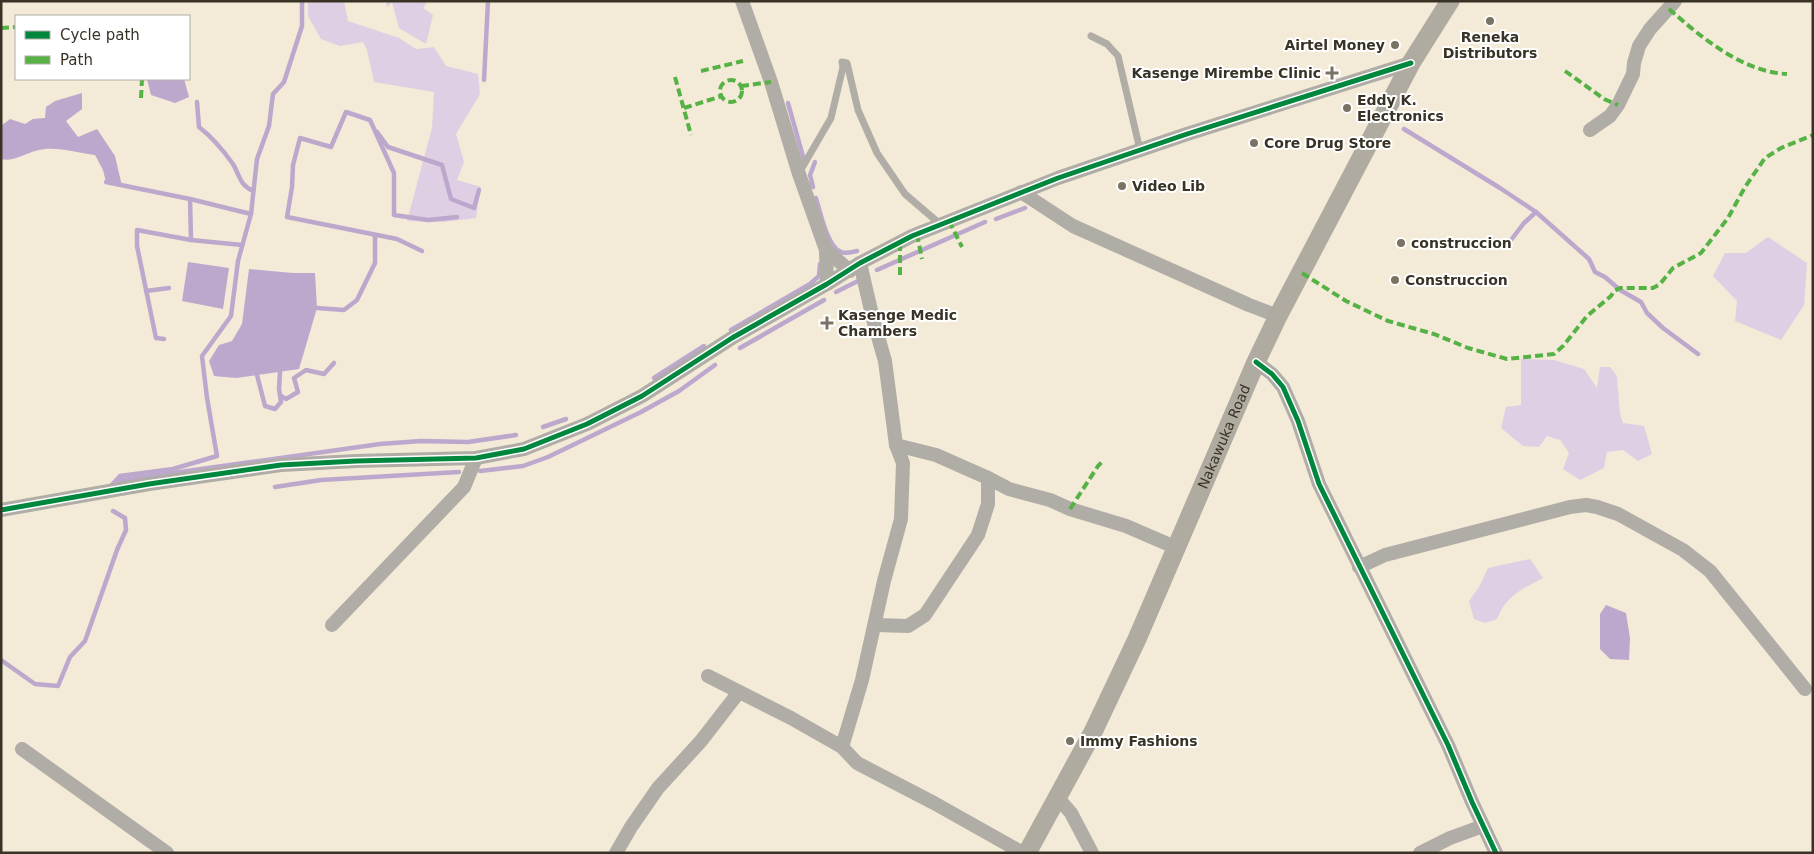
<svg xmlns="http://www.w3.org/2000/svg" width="1814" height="854" font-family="'DejaVu Sans',sans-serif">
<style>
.green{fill:#dfcfe4}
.water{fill:#bca8cc}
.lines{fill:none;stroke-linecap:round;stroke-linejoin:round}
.stream{stroke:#bca8cc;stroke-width:4.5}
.service{stroke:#b0ada6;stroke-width:7}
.minor{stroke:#b0ada6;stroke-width:14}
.secondary{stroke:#b0aba1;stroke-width:19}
.quiet{stroke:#56b245;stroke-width:4;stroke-dasharray:8 4;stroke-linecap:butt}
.cycleway-casing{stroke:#fff;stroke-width:8}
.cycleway{stroke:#00873e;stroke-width:5}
.poi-dot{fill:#7a7364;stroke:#fff;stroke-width:2}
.labels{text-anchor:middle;stroke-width:4;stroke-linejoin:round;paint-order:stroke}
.poi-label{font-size:14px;font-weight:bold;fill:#393326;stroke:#fff;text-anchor:start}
.street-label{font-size:14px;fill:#393326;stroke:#fff}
</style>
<rect width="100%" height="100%" fill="#f3ead7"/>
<!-- green -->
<g class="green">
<path d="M308,1H344L348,21L399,38L416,49L434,47L446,66L478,74L480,94L456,134L464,162L457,180L481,187L476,218L443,222L407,221L432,128L434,92L374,82L367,50L363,42L340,46L321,39L308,16Z"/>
<path d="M386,1H428L423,8L433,15L426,44L399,28L392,2L387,7Z"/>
<path d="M1768,237L1807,263L1804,305L1781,340L1735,321L1737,301L1713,276L1725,253H1746Z"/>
<path d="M1521,359L1554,360L1584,369L1597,388L1600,367H1610L1617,376L1620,414L1623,423L1644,426L1652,454L1638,461L1623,450L1607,452L1604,468L1580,480L1563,469L1569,453L1560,440L1547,436L1539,447L1523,446L1501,428L1506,407L1521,405Z"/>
<path d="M1530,559L1543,578C1522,589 1506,596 1497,619L1485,623L1474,619L1469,601L1479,587L1488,568Z"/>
</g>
<!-- water -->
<g class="water">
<path d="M147,79H184L189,97L175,103L151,95Z"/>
<path d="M82,93V109L66,121L78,137L97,129L115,156L122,186L106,182L103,170L95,155C75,153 55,145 35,151C25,154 12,162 1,159V126L10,119L25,124L33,119L45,118L46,107L55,101Z"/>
<path d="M188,262L229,268L223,309L182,301Z"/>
<path d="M249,269L293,273H315L317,308L299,369L236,378L214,376L209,361L219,345L232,341L242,324Z"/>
<path d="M1606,605L1626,613L1630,638L1629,660L1610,659L1600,649V614Z"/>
</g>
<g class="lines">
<!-- stream -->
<g class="stream">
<path d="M484,80L488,1"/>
<path d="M197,102L199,127C212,137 223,150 233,164C240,176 239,184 253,191"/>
<path d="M788,103L804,160"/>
<path d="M1404,129L1500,188L1536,212L1589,259L1595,272L1605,277L1620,290L1641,302L1647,313L1663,328L1698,354"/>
<path d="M377,132L388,147L442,165L451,199L474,208L479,190"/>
<path d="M106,182L190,199L251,214"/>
<path d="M813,187L810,175L815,162"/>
<path d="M816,198C820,212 828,248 841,252C846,254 852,252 857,251"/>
<path d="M190,199L191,240"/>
<path d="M996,219L1025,208"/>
<path d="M1508,244L1524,223L1536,212"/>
<path d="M422,251L397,239L287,217L292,187L293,165L300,138L331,147L346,112L370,120L394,173V215L428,220L457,217"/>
<path d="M877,270L985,222"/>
<path d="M146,291L169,288"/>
<path d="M836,292L860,280"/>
<path d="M317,308L344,310L357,300L375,263V235"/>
<path d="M731,330L810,284L819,276L820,264"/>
<path d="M164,339L156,338L137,246V230L191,240L242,245"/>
<path d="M740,348L824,300"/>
<path d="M257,375L265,406L275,409L281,402L279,389L280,372"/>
<path d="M654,378L704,346"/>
<path d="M281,396L286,399L298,392L294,378L306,370L324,374L334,363"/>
<path d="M543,427L566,419"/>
<path d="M480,471L523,466L548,457L641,412L679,391L715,365"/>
<path d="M116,481L380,444L421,441L468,442L516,435"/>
<path d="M110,487L120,476L173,469L217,456L207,398L202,356L231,316L238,261L251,214L257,159L269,126L273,94L284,82L302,26V1"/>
<path d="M275,487L321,480L459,472"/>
<path d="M1,660L35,684L58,686L70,657L85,641L117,550L126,530L125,518L113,511"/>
</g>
<!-- service -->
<g class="service">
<path d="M1091,36L1107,44L1118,56L1140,150"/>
<path d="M799,173L831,118L843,67L842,62L847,63L858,110L877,153L905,194L940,224"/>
</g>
<!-- minor -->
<g class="minor">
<path d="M742,1L771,82L799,174L826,250L827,284"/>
<path d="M1590,130L1610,116L1618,105L1633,74L1634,63L1639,46L1650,29L1675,1"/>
<path d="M1021,192L1073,226L1249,305L1278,316"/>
<path d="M826,250L850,271"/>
<path d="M860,263L873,319L885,361L896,445L936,455L988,478L1009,489L1050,500L1070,509L1126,526L1177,548"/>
<path d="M1256,362L1272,374L1283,387L1298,421L1319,484L1448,745L1472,802L1496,853"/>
<path d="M1,510L149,484L281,465L356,461L476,458L524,449L587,424L642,396L732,338L827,284L860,263L912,236L1058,178L1187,134L1411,63"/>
<path d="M1359,567L1385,555L1570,507L1586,505L1597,507L1618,514L1683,550L1710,571L1805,689"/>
<path d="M332,625L464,487L476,458"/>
<path d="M876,625L908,626L925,615L978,535L988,504V478"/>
<path d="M708,676L791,718L842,747L857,763L934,803L1023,853"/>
<path d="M842,747L862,680L884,581L901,519L903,463L896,445"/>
<path d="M22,749L167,853"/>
<path d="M1058,798L1071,813L1092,853"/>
<path d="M616,853L631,827L658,788L701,741L739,692"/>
<path d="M1420,853L1450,838L1483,826"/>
</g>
<!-- secondary -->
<path class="secondary" id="s1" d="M1027,853L1093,732L1137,639L1256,362L1278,316L1411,63L1450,1"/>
<!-- quiet -->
<g class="quiet">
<path d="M1669,9C1701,37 1742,72 1787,74"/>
<path d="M1,28L16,27"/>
<path d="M701,71L743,61"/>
<path d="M1565,71L1604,99L1618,105"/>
<path d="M675,77L691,135"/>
<circle cx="731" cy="91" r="11"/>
<path d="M741,86L771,82"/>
<path d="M141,98L142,79"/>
<path d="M684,108L722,96"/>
<path d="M949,221L962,247"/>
<path d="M917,234L922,259"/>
<path d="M900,243V279"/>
<path d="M1302,273L1346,301L1388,321L1434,334L1468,348L1507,359L1554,354L1563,346L1587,316L1611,296L1614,291L1620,288H1653L1660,284L1673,268L1701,253L1728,218L1745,187L1765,158L1781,148L1813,135"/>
<path d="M1070,509L1098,466L1104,460"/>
</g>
<defs>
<g id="cycleway">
<path d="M1256,362L1272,374L1283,387L1298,421L1319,484L1448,745L1472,802L1496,853"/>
<path d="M1,510L149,484L281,465L356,461L476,458L524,449L587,424L642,396L732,338L827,284L860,263L912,236L1058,178L1187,134L1411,63"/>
</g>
</defs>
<!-- cycleway casing -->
<use href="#cycleway" class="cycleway-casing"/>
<!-- cycleway -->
<use href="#cycleway" class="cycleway"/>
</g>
<!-- markers -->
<g class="poi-dot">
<circle cx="1490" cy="21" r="5"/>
<circle cx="1395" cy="45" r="5"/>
<path d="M1329.5 65.5h5v5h5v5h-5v5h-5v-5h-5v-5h5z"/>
<circle cx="1347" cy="108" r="5"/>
<circle cx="1254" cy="143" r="5"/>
<circle cx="1122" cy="186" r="5"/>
<circle cx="1401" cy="243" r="5"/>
<circle cx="1395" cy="280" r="5"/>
<path d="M824.5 315.5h5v5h5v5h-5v5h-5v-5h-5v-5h5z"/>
<circle cx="1070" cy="741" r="5"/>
</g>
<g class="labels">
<!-- poi labels -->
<g class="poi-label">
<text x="1490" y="42" text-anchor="middle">Reneka<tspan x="1490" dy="16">Distributors</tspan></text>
<text x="1385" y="50" text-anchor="end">Airtel Money</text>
<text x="1321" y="78" text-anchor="end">Kasenge Mirembe Clinic</text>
<text x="1357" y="105">Eddy K.<tspan x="1357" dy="16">Electronics</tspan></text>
<text x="1264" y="148">Core Drug Store</text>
<text x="1132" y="191">Video Lib</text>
<text x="1411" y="248">construccion</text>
<text x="1405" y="285">Construccion</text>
<text x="838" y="320">Kasenge Medic<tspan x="838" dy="16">Chambers</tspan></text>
<text x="1080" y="746">Immy Fashions</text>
</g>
<!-- street labels -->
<g class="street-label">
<text dy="5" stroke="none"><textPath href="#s1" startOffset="461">Nakawuka Road</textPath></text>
</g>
</g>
<!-- border -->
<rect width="1814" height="854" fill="none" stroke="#393326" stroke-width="5"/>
<!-- legend -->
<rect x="15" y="15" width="175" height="65" fill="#ffffff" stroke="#b0ada8"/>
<rect x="25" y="31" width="25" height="8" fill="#00873e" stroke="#b0ada8"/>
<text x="60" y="40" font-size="15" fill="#393326">Cycle path</text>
<rect x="25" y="56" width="25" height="8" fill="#56b245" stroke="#b0ada8"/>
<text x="60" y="65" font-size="15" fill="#393326">Path</text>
</svg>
